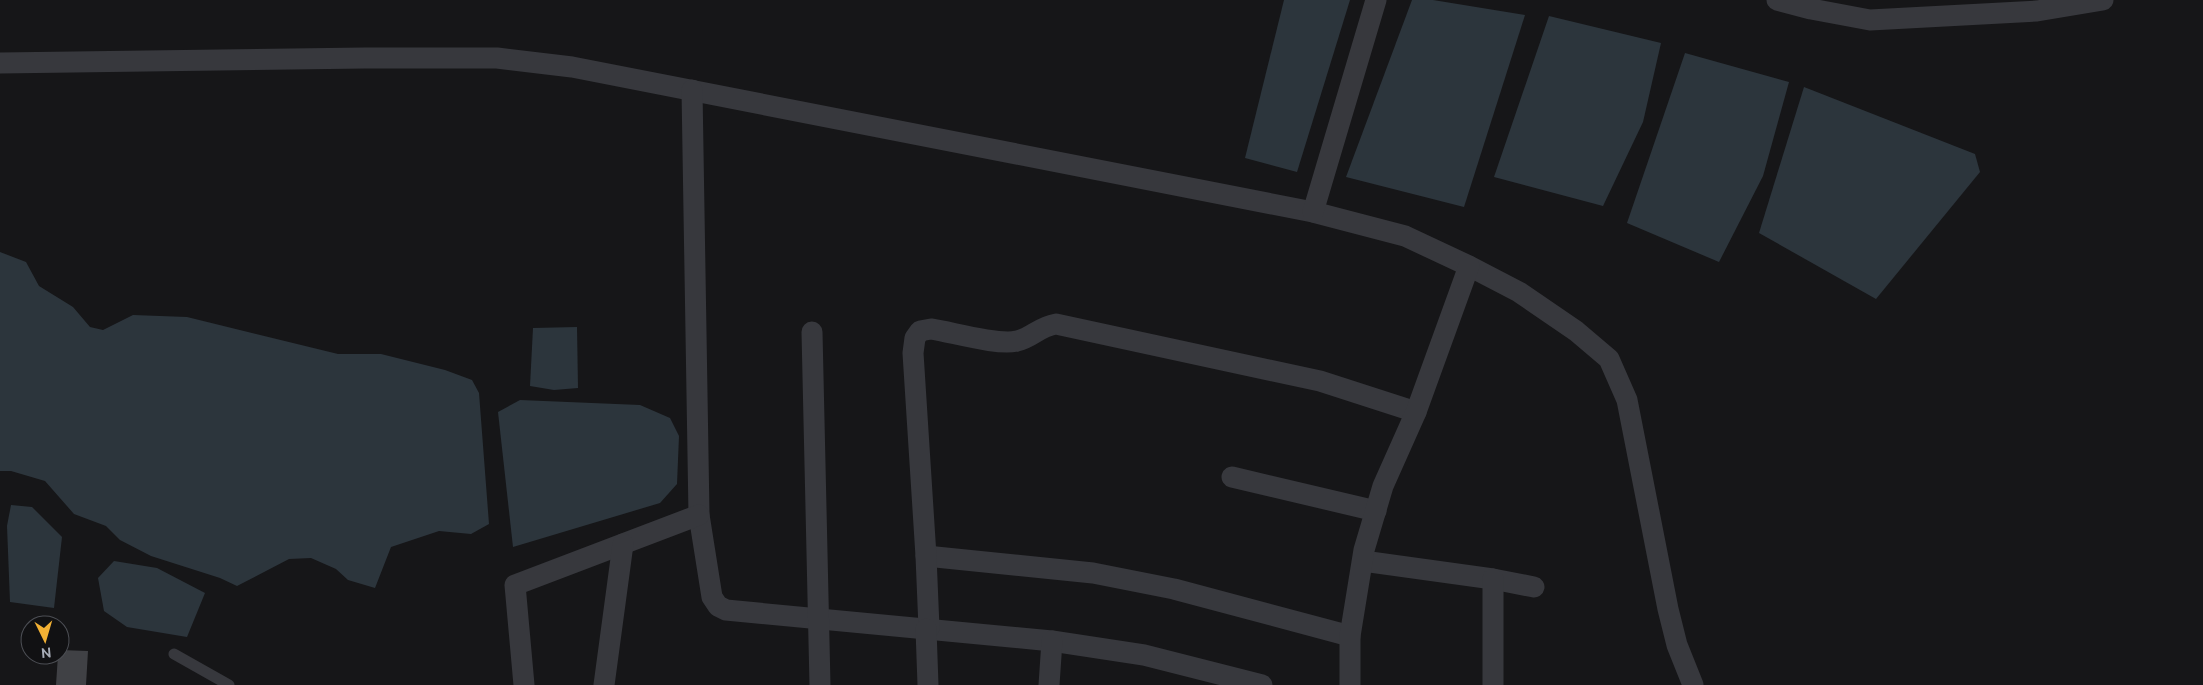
<svg xmlns="http://www.w3.org/2000/svg" width="2203" height="685" font-family="Ubuntu,sans-serif">
<style>
.water{fill:#2c353c}
.building{fill:#404145}
.lines{fill:none;stroke-linecap:round;stroke-linejoin:round}
.service{stroke:#37383d;stroke-width:11}
.minor{stroke:#37383d;stroke-width:21}
</style>
<rect width="100%" height="100%" fill="#161618"/>
<!-- water -->
<g class="water">
<path d="M1284,0H1350L1297,172L1245,158Z"/>
<path d="M1412,0H1433L1525,15L1464,207L1346,177Z"/>
<path d="M1549,16L1661,43L1643,122L1603,206L1494,177Z"/>
<path d="M1685,53L1789,82L1763,176L1719,262L1627,223Z"/>
<path d="M1804,87L1975,154L1980,172L1876,299L1759,233Z"/>
<path d="M0,252L26,262L39,286L73,307L90,327L103,330L133,315L187,317L338,354H381L445,370L472,380L479,393L489,524L471,534L439,531L391,547L375,588L348,580L336,569L311,558L289,559L237,586L220,578L151,556L120,540L106,526L74,514L45,481L11,471H0Z"/>
<path d="M577,327L578,388L554,390L530,386L533,328Z"/>
<path d="M520,400L640,405L670,418L679,436L677,484L660,503L513,547L498,412Z"/>
<path d="M11,505L32,507L62,537L54,608L10,602L7,526Z"/>
<path d="M114,561L157,568L205,593L187,637L127,627L104,611L98,578Z"/>
</g>
<!-- building -->
<path class="building" d="M60,650L88,651L86,685H56L58,655H60Z"/>
<g class="lines">
<!-- service -->
<path class="service" d="M174,654L229,685"/>
<!-- minor -->
<g class="minor">
<path d="M1777,0L1811,9L1870,20L2037,11L2103,0"/>
<path d="M0,63L365,58H497L572,67L1313,212L1405,236L1469,266L1519,292L1576,331L1609,359L1627,400L1668,609L1677,645L1693,685"/>
<path d="M692,90L699,515L712,597L718,606L726,610L1052,641L1144,655L1262,685"/>
<path d="M1313,212L1376,0"/>
<path d="M812,332L820,685"/>
<path d="M1232,477L1376,511"/>
<path d="M926,556L1093,573L1174,589L1350,636"/>
<path d="M1363,561L1493,579L1534,587"/>
<path d="M929,628L926,556L913,353L915,338L920,331L931,329C952,332 998,346 1017,341C1032,338 1038,327 1056,324L1320,381L1416,412"/>
<path d="M926,629L928,685"/>
<path d="M524,685L515,585L699,515"/>
<path d="M604,685L623,544"/>
<path d="M1049,685L1052,641"/>
<path d="M1350,685V636L1364,550L1383,486L1416,412L1469,266"/>
<path d="M1493,685V579"/>
</g>
</g>
<!-- north arrow -->
<g transform="translate(45 640) rotate(175)"><circle r="24" fill="#111113" stroke="#4d4f55"/>
<path d="M0-4L9 19L0 12L-9 19Z" fill="#f2b134"/>
<text y="-8" font-size="14" font-weight="bold" text-anchor="middle" fill="#a8adb8">N</text>
</g>
</svg>
